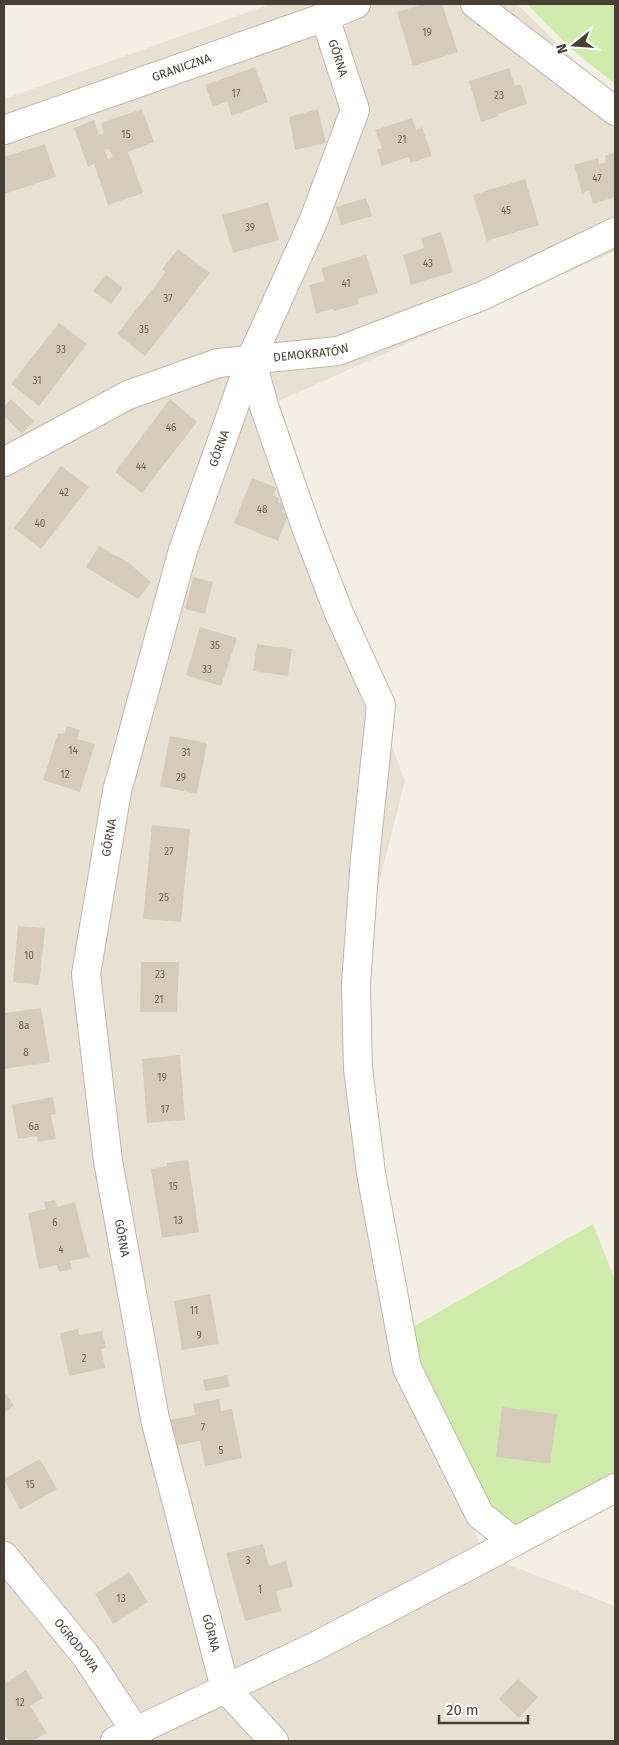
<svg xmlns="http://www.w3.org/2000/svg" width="619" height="1745" font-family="'Fira Sans',sans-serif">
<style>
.residential{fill:#e8e1d3}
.green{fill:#cfebab}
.building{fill:#d6cbba;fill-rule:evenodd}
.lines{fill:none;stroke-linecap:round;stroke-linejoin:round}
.minor-casing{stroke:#c0b7a7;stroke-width:30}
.minor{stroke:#fff;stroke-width:28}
.labels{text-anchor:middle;stroke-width:4.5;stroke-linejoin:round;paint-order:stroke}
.number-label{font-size:10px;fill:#6b6256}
.street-label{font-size:12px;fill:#473f34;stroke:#fff}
</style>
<rect width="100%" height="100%" fill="#f4efe5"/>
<!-- residential -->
<path class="residential" d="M271,4H517L615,100V251L265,407L405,781L357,969L396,1321L484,1555L615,1606V1741H4V99Z"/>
<!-- green -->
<g class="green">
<path d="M527,4H615V84L569,47Z"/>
<path d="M593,1224L615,1280V1480L515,1534L486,1509L404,1332Z"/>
</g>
<!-- building -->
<g class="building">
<path d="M424,4H442L458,52L413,66L397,12Z"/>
<path d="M255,67L268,102L232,116L227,101L213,107L205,85Z"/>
<path d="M509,68L515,86L521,84L527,104L498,114L499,116L481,122L469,81Z"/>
<path d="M142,109L154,142L128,152L143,193L108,205L94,164L88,167L74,128L94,120L99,135L104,133L101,123ZM109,149L113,157L108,159L105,150Z"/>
<path d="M318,109L326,143L295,150L289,117Z"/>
<path d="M412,118L416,130L422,127L432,156L410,163L408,157L382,166L377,150L382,148L375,130Z"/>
<path d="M45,144L56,177L4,194V157Z"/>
<path d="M615,152V197L593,204L589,191L582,193L574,165L598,158L599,164L606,162L605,156Z"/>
<path d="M525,179L539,225L487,241L473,195Z"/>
<path d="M366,198L372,216L341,225L336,207Z"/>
<path d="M268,202L279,240L233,253L222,215Z"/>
<path d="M441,232L453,272L411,285L403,255L424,248L421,238Z"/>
<path d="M178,249L210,273L145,356L117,334L166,272L162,269Z"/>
<path d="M366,255L378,293L357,299L359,304L334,311L333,309L316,313L309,285L325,281L321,268Z"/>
<path d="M106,275L123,288L111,304L93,291Z"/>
<path d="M59,323L87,344L39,406L11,384Z"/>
<path d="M11,399L34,421L22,434L4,416V407Z"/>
<path d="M170,399L197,422L142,493L115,472Z"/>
<path d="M61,466L89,487L41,549L14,528Z"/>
<path d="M252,478L277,488L273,495L279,498L278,502L285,505L282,512L288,515L278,541L234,523Z"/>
<path d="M99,546L129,563L151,582L138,599L86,567Z"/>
<path d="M193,577L213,582L205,614L185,609Z"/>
<path d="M200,627L237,638L221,686L186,675Z"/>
<path d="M257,644L292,649L288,676L253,671Z"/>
<path d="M67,726L80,730L77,739L95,744L80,792L43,780L58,733L64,734Z"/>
<path d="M170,736L207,743L197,794L160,786Z"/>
<path d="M152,825L190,829L181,922L143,919Z"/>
<path d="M18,926L45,928L39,985L13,982Z"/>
<path d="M141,962H179L177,1012H140Z"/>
<path d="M41,1008L50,1062L4,1069V1013Z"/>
<path d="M180,1055L185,1120L147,1123L142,1059Z"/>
<path d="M53,1097L56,1114L51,1115L56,1139L38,1142L37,1136L18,1139L12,1105Z"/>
<path d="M188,1160L199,1232L162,1238L151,1169L167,1166V1163Z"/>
<path d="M55,1200L57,1207L75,1202L89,1257L70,1261L72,1269L59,1272L57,1265L39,1269L28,1213L46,1209L44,1202Z"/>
<path d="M210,1294L219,1344L182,1350L174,1301Z"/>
<path d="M78,1329L79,1335L102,1331L106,1348L101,1349L105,1368L69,1376L60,1333Z"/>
<path d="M227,1375L230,1387L205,1391L203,1380Z"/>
<path d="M4,1392L14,1405L4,1413Z"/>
<path d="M219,1399L221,1411L232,1409L242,1458L205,1466L200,1441L175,1446L170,1420L195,1415L193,1404Z"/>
<path d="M502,1407L557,1414L550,1464L496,1457Z"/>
<path d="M40,1459L57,1489L20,1510L4,1479Z"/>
<path d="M263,1544L269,1566L286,1561L293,1587L276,1591L281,1611L245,1621L226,1553Z"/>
<path d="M129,1572L148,1602L113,1624L95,1594Z"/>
<path d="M26,1670L43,1698L30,1706L47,1733L32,1741H9L4,1734V1684Z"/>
<path d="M518,1679L538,1697L519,1718L499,1699Z"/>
</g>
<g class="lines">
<defs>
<g id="minor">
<path d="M475,4L615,111"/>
<path id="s1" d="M4,130L325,17L356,4"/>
<path id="s2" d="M4,462L128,395L218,363L338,351L482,296L615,232"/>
<path d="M514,1542L615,1488"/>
<path id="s3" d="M4,1556L86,1656L136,1732L138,1741"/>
<path d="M115,1741L316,1646L514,1542L480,1515L407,1368L371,1173L358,1069L356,984L365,859L381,705L339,613L307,530L265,409L251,359"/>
<path id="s4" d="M274,1741L225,1688L155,1419L108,1161L86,974L117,791L183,550L251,359L313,222L355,110L325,17"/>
</g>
</defs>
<!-- minor casing -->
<use href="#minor" class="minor-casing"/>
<!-- minor -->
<use href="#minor" class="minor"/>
</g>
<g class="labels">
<!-- number labels -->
<g class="number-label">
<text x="427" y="36">19</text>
<text x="236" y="97">17</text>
<text x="499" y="99">23</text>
<text x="126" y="138">15</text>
<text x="402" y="143">21</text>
<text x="597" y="182">47</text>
<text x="506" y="214">45</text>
<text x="250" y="231">39</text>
<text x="428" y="267">43</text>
<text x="346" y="287">41</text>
<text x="168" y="302">37</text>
<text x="144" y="333">35</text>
<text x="61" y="353">33</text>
<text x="37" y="384">31</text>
<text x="171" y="431">46</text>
<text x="141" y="470">44</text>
<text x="64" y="496">42</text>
<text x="262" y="513">48</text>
<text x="40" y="527">40</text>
<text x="215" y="649">35</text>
<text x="207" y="673">33</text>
<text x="73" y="754">14</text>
<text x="186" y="756">31</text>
<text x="65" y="778">12</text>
<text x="181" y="781">29</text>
<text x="169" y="855">27</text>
<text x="164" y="901">25</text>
<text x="29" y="959">10</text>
<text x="160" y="978">23</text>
<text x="159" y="1003">21</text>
<text x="24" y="1029">8a</text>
<text x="26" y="1056">8</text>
<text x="162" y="1081">19</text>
<text x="165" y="1113">17</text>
<text x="34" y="1130">6a</text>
<text x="173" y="1190">15</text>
<text x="178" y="1224">13</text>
<text x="55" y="1226">6</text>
<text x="61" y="1253">4</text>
<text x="194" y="1314">11</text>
<text x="199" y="1339">9</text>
<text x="84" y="1362">2</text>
<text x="203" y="1431">7</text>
<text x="221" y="1454">5</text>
<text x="30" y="1488">15</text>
<text x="248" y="1564">3</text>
<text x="260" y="1593">1</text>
<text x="121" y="1602">13</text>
<text x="20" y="1706">12</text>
</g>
<!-- street labels -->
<g class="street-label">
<text transform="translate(338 58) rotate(72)" y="4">GÓRNA</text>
<text dy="4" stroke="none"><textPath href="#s1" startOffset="188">GRANICZNA</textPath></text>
<text dy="4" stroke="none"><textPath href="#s2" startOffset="330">DEMOKRATÓW</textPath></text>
<text dy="4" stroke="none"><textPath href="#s4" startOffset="1344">GÓRNA</textPath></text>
<text dy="4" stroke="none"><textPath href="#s4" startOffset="939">GÓRNA</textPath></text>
<text transform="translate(122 1238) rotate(80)" y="4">GÓRNA</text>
<text transform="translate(211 1633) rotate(75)" y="4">GÓRNA</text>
<text dy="4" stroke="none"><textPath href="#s3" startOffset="115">OGRODOWA</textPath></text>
</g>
</g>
<!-- border -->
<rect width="619" height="1745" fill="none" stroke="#473f34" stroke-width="10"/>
<!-- north arrow -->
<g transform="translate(574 45) rotate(253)" stroke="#ffffff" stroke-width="4" paint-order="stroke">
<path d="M0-4L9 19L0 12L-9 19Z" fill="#473f34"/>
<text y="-8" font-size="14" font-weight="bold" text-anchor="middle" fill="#473f34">N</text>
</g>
<!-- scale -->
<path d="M439 1715v8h89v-8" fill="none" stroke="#473f34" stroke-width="2.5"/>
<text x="446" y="1715" font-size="15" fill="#473f34" stroke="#ffffff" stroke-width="4" paint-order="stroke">20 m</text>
</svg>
